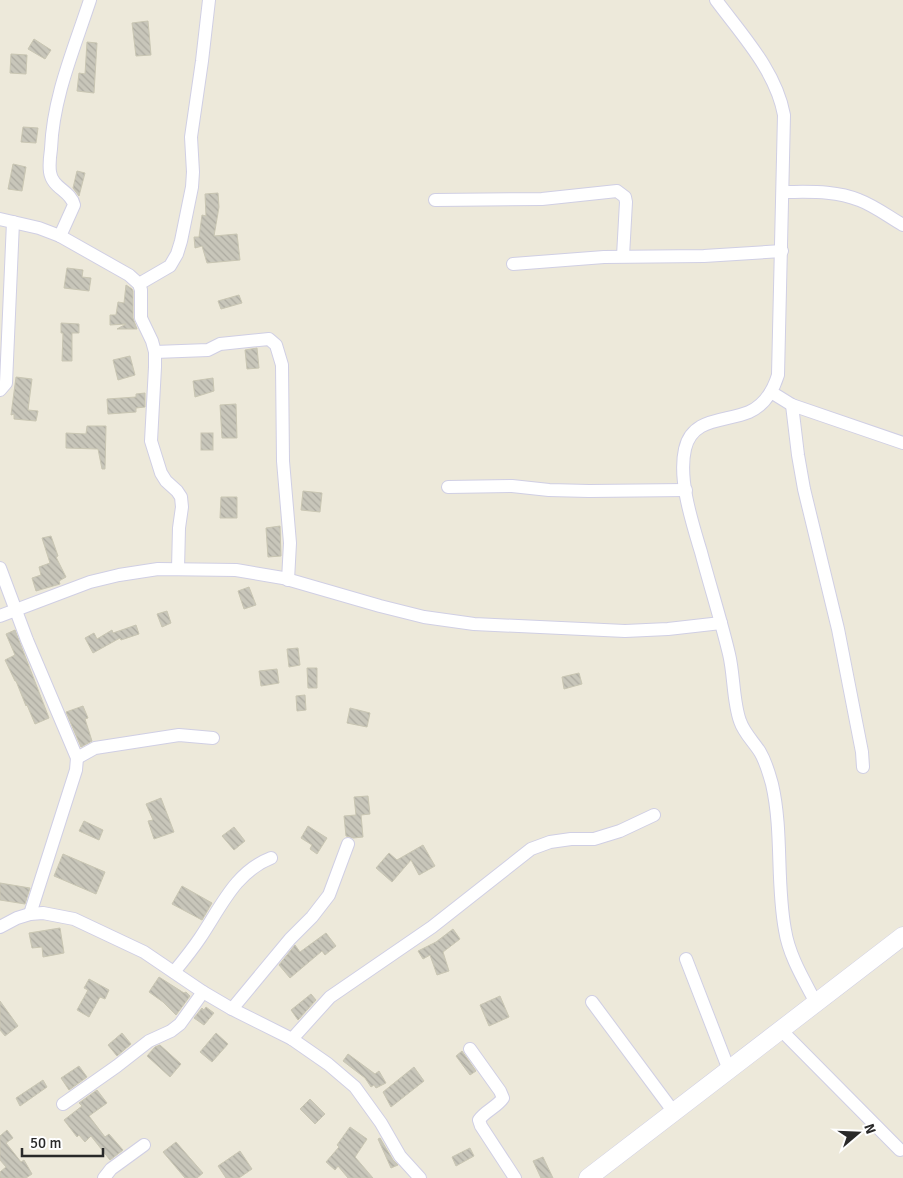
<svg xmlns="http://www.w3.org/2000/svg" width="903" height="1178" font-family="Signika,sans-serif">
<style>
.building{fill:url(#building-back-hatch);stroke:#c9c6b3}
.lines{fill:none;stroke-linecap:round;stroke-linejoin:round}
.street-casing{stroke:#d0cfe4;stroke-width:14}
.secondary-casing{stroke:#d0cfe4;stroke-width:19}
.street{stroke:#fff;stroke-width:12}
.secondary{stroke:#fff;stroke-width:18}
</style>
<defs>
<pattern id="building-back-hatch" width="6" height="6" patternUnits="userSpaceOnUse" patternTransform="scale(1.25)"><rect width="6" height="6" fill="#c8c6ba"/><path d="M-1 5l2 2M0 0l6 6M5-1l2 2" fill="none" stroke="#acaaa0"/></pattern>
</defs>
<rect width="100%" height="100%" fill="#ede9da"/>
<!-- building -->
<g class="building">
<path d="M148,21L151,55L136,56L132,23Z"/>
<path d="M34,39L51,50L45,59L28,49Z"/>
<path d="M87,42L97,43L94,93L77,91L79,73L85,74Z"/>
<path d="M11,54L27,55L26,74L10,73Z"/>
<path d="M23,127L38,128L36,143L21,142Z"/>
<path d="M13,164L26,167L22,191L8,189Z"/>
<path d="M77,171L85,173L79,196L73,188Z"/>
<path d="M218,193L219,207L214,236L237,234L240,260L207,263L202,246L195,248L194,237H199L202,215L206,216L205,194Z"/>
<path d="M67,268L83,270L82,277L91,278L89,291L64,288Z"/>
<path d="M126,285L132,289L133,291V318L137,329H117L126,324L110,325V315H116L118,302L124,303Z"/>
<path d="M239,295L242,303L221,309L218,301Z"/>
<path d="M61,323L79,324V333H72V361H62L63,333H61Z"/>
<path d="M257,348L259,368L247,369L245,350Z"/>
<path d="M130,356L135,375L118,380L113,360Z"/>
<path d="M16,377L32,379L28,410L38,411L36,421L14,419V414L11,415Z"/>
<path d="M213,378L214,391L195,397L193,381Z"/>
<path d="M145,393V407L136,408V412L108,414L107,399L136,397V394Z"/>
<path d="M236,404L237,438H222L220,405Z"/>
<path d="M87,426H106L105,469H102L98,449L66,448V433L86,434Z"/>
<rect x="201" y="433" width="12" height="17"/>
<path d="M303,491L322,493L320,512L301,510Z"/>
<path d="M221,497H237V518H220Z"/>
<path d="M280,526L281,556L268,557L266,528Z"/>
<path d="M51,536L58,556L56,557L66,577L59,581L60,584L36,591L32,578L41,575L39,567L50,563L42,538Z"/>
<path d="M249,587L256,605L244,609L238,591Z"/>
<path d="M167,611L171,623L162,627L157,614Z"/>
<path d="M136,625L139,634L121,640L120,638L93,653L85,638L94,633L97,639L112,630L113,633Z"/>
<path d="M15,630L49,718L35,724L27,705L26,706L16,681H15L5,660L15,655L6,634Z"/>
<path d="M298,648L300,665L289,667L287,649Z"/>
<path d="M307,668H317V688H308Z"/>
<path d="M277,669L279,683L261,686L259,671Z"/>
<path d="M579,673L582,684L564,689L562,677Z"/>
<path d="M305,695L306,710L297,711L296,696Z"/>
<path d="M83,706L88,718L85,719L92,741L81,747L66,712Z"/>
<path d="M350,708L370,713L367,727L347,723Z"/>
<path d="M368,796L370,814L361,815L363,837L353,838L346,836L344,816L356,815L354,797Z"/>
<path d="M161,798L174,832L154,839L148,821L153,820L146,804Z"/>
<path d="M84,821L103,830L99,840L79,831Z"/>
<path d="M308,826L327,838L317,854L310,849L312,845L301,838Z"/>
<path d="M234,827L245,841L234,850L222,836Z"/>
<path d="M423,845L435,866L419,875L411,860L392,882L376,868L389,853L397,860Z"/>
<path d="M63,854L105,872L96,894L54,876Z"/>
<path d="M0,883L30,888L25,904L0,900Z"/>
<path d="M182,886L212,903L202,920L172,904Z"/>
<path d="M60,928L64,953L43,957L42,947L32,948L29,933Z"/>
<path d="M453,929L460,939L443,952L449,971L437,975L430,955L423,959L418,951L436,942Z"/>
<path d="M326,933L336,946L325,955L322,951L290,978L279,965L295,945L300,952Z"/>
<path d="M159,977L184,993L186,992L190,996L176,1015L163,1002L149,992Z"/>
<path d="M89,979L109,990L105,999L100,997L89,1017L77,1010L88,990L84,988Z"/>
<path d="M311,994L316,1000L298,1020L291,1010Z"/>
<path d="M500,996L509,1017L489,1026L480,1005Z"/>
<path d="M0,1001L18,1026L5,1036L0,1030Z"/>
<path d="M206,1007L214,1013L204,1025L194,1018L202,1008L204,1010Z"/>
<path d="M122,1033L131,1044L117,1056L108,1045Z"/>
<path d="M216,1033L228,1044L212,1062L200,1052Z"/>
<path d="M160,1045L181,1064L170,1077L147,1056L155,1047Z"/>
<path d="M462,1051L476,1071L470,1075L456,1056Z"/>
<path d="M348,1054L375,1074L379,1071L386,1083L376,1088L374,1085L371,1087L365,1078L343,1061Z"/>
<path d="M79,1066L87,1077L69,1090L61,1078Z"/>
<path d="M414,1067L424,1081L391,1107L383,1092Z"/>
<path d="M43,1080L47,1087L20,1106L16,1098Z"/>
<path d="M97,1090L107,1103L89,1116L105,1137L109,1134L123,1150L110,1160L91,1136L85,1142L79,1135L77,1137L64,1120L82,1106L79,1103Z"/>
<path d="M310,1099L325,1114L315,1124L300,1109Z"/>
<path d="M350,1127L367,1139L355,1157L373,1178H348L338,1166L335,1170L326,1162L339,1147L337,1145Z"/>
<path d="M7,1130L13,1138L6,1143L21,1162L24,1160L32,1174L26,1178H0V1172L6,1167L0,1160V1136Z"/>
<path d="M380,1138L393,1160L398,1165L391,1168L378,1139Z"/>
<path d="M176,1142L203,1173L197,1178H185L163,1152Z"/>
<path d="M470,1148L474,1156L456,1166L452,1157Z"/>
<path d="M240,1151L252,1169L239,1178H226L218,1166Z"/>
<path d="M543,1157L553,1178H541L533,1161Z"/>
</g>
<g class="lines">
<defs>
<g id="street">
<path d="M716,0C742,35 776,71 784,115L778,375C773,391 765,405 749,412C725,422 692,417 685,449C678,480 692,522 701,552C710,586 721,620 729,654C734,674 733,702 740,721C744,733 753,741 760,752C766,762 769,773 772,784C783,832 776,882 785,930C789,956 804,980 816,1003"/>
<path d="M783,192C809,192 835,190 859,200C875,206 889,217 903,225"/>
<path d="M435,200L542,199L617,191L625,197L626,202L623,256"/>
<path d="M0,219L39,228L60,236L129,275L139,284L141,290V318L152,341L155,352V367L151,441L161,473L166,481L177,491L181,497L182,507L179,528L178,569"/>
<path d="M60,236L74,205C71,191 52,188 50,172C49,165 50,156 51,149C53,97 74,49 90,0"/>
<path d="M513,264L604,257L704,256L782,251"/>
<path d="M139,284L170,266L177,254L181,241L192,187L193,172L191,137L202,61L209,0"/>
<path d="M155,352L208,350L220,344L269,339L276,345L282,365L283,461L290,543L288,580"/>
<path d="M0,390L6,383L13,222"/>
<path d="M771,392L792,405L903,443"/>
<path d="M792,405L798,455L804,489L838,629L862,752L863,767"/>
<path d="M448,487L512,486L549,490L589,491L686,490"/>
<path d="M0,568L27,640L77,758L76,770L30,914"/>
<path d="M0,616L90,582L119,575L158,569L236,570L283,578L380,606L424,617L474,624L625,631L668,629L721,623"/>
<path d="M77,758L95,748L179,735L213,738"/>
<path d="M0,927L17,918L30,914L43,913L74,919L144,952L203,992L232,1009L292,1039L328,1064L355,1087L381,1123L400,1156L420,1178"/>
<path d="M686,959L729,1070"/>
<path d="M174,972C183,961 192,950 200,938C221,907 235,872 271,858"/>
<path d="M592,1002L673,1111"/>
<path d="M232,1009L290,939L312,917L329,895L348,844"/>
<path d="M781,1030L900,1150"/>
<path d="M292,1039L330,997L432,927L531,849L550,842L571,839H594L620,831L654,815"/>
<path d="M470,1049L500,1091L503,1098C497,1107 485,1111 479,1120L481,1126L515,1178"/>
<path d="M63,1104L117,1066L149,1041L171,1031L180,1024L203,992"/>
<path d="M104,1178L111,1169L144,1145"/>
</g>
<path id="secondary" d="M588,1178L903,936"/>
</defs>
<!-- street casing -->
<use href="#street" class="street-casing"/>
<!-- secondary casing -->
<use href="#secondary" class="secondary-casing"/>
<!-- street -->
<use href="#street" class="street"/>
<!-- secondary -->
<use href="#secondary" class="secondary"/>
</g>
<!-- north arrow -->
<g transform="translate(858 1133) rotate(71)" stroke="#ffffff" stroke-width="4" paint-order="stroke">
<path d="M0-4L9 19L0 12L-9 19Z" fill="#292929"/>
<text y="-8" font-size="14" font-weight="bold" text-anchor="middle" fill="#292929">N</text>
</g>
<!-- scale -->
<path d="M22 1148v8h81v-8" fill="none" stroke="#292929" stroke-width="2.5"/>
<text x="30" y="1148" font-size="15" fill="#292929" stroke="#ffffff" stroke-width="4" paint-order="stroke">50 m</text>
</svg>
